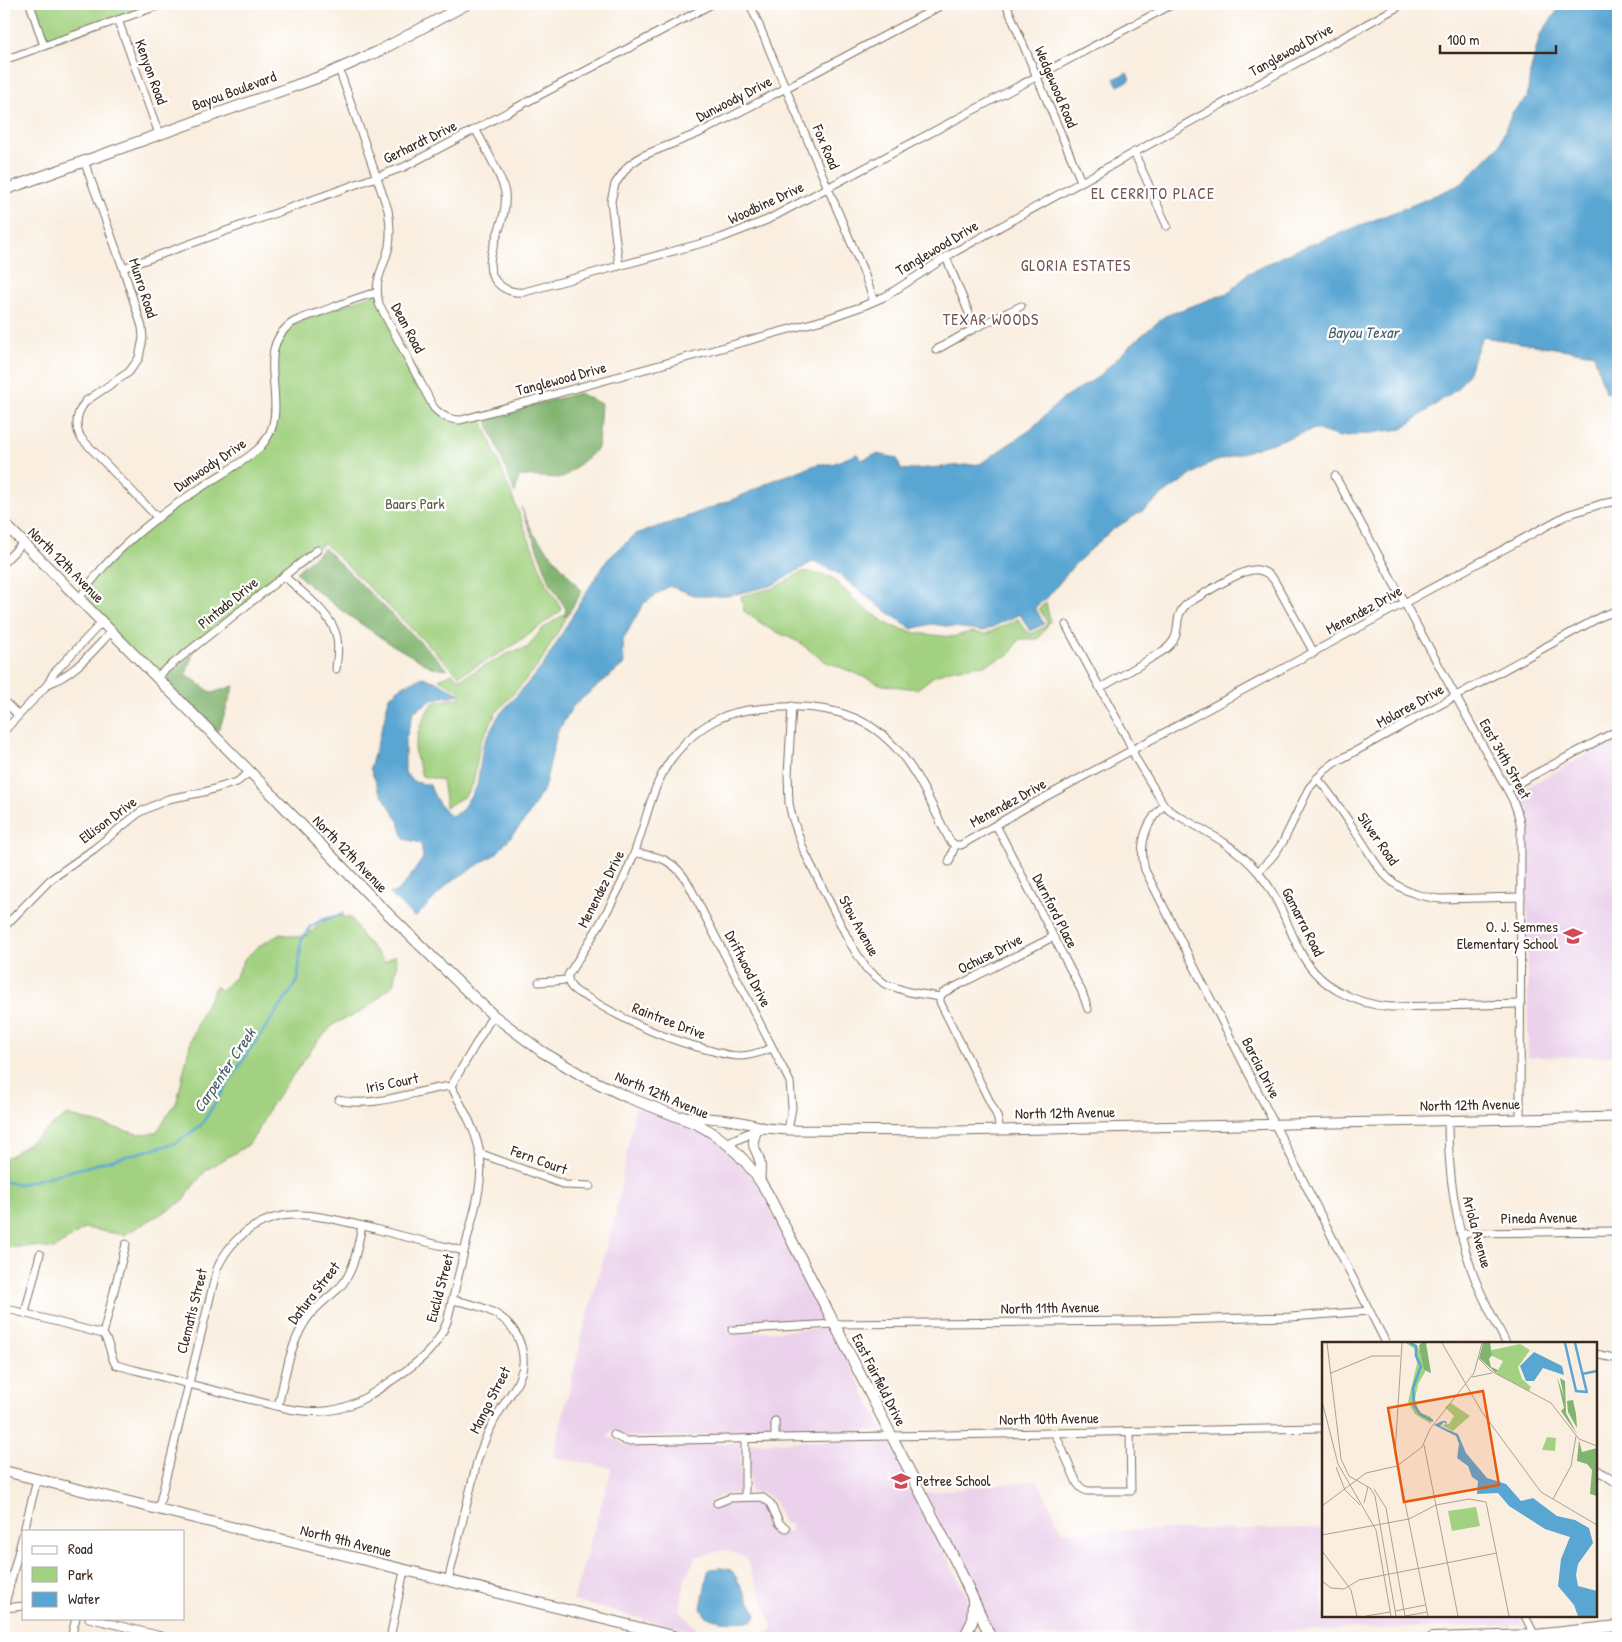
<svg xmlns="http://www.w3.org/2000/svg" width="1622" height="1642" font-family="'Patrick Hand',sans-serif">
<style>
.built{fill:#ebd1eb}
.green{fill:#a2d281;stroke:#6e7e50}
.forest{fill:#81b46f;stroke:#5e6f46}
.water{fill:#5aa6d3;stroke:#4a6878}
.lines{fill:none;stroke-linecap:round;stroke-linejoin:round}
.stream{stroke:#5aa6d3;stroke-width:2.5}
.minor-casing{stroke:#7e6f62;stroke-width:9}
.tertiary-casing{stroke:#7e6f62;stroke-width:11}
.secondary-casing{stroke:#7e6f62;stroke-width:12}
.minor{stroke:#fff;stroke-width:7}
.tertiary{stroke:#fff;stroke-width:9}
.secondary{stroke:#fff;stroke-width:10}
.labels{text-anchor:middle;stroke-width:4.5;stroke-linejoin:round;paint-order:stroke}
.street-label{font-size:15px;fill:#3b2a1e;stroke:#fff}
.park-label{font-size:15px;fill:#5a5c3c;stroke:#fff}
.poi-label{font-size:15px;fill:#3b2a1e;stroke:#fff;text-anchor:end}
.neighbourhood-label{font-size:16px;letter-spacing:1px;fill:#735452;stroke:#fff}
.water-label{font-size:16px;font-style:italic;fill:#475c66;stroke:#fff}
.inset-river{fill:none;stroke:#5aa6d3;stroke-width:2.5}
.inset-road{fill:none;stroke:#ada092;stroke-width:1}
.view{fill:#e8590c;fill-opacity:0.15;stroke:#e8590c;stroke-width:2.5}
.inset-edge{fill:none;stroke:#3b2a1e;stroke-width:2.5}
</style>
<rect width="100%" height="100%" fill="#fff"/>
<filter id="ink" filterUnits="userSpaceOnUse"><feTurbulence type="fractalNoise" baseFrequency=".02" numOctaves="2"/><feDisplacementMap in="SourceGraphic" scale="10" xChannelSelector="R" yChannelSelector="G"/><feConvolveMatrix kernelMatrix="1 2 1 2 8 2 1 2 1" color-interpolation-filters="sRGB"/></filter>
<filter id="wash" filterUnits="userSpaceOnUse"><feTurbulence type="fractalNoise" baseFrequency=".0096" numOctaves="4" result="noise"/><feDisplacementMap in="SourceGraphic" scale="20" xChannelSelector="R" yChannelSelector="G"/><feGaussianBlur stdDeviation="1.12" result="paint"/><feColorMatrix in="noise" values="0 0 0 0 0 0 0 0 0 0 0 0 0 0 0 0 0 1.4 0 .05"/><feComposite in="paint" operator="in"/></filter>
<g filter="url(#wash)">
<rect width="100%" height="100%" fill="#f9eedf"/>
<!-- built -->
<g class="built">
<path d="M1618,738V1056L1528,1057L1527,816L1518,792Z"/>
<path d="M635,1107L701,1131L727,1148L757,1183L827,1320L727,1326L728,1334L831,1328L884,1431L780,1434L779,1417H771V1434L626,1437L612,1430L608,1437L626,1445L740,1443L741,1493L719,1496L711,1502L716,1508L723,1504L731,1502L761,1500L766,1505L776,1526L781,1531L789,1533L792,1526L783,1522L774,1501L770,1497L763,1493L750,1492L749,1443L888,1439L968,1599L967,1621L962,1632L958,1638H760L773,1629L760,1592L745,1557L725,1550L696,1557L685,1578L680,1611L696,1628L739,1635L747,1638H731L699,1633L573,1601L612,1468L553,1457L584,1328L616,1213Z"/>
<path d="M1037,1480L1062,1531L1323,1528V1616H1518L1523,1625L996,1638L977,1595L976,1594L925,1493Z"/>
</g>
<!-- green -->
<g class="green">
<path d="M30,4H163L44,46Z"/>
<path d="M377,293L434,408L448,419L480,415L547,585L562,610L508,649L459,675L324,543L156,677L79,599L90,581L164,512L252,453L271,431L275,346L290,325Z"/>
<path d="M804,571L831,577L861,606L891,626L916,633L952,637L970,632L986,634L1018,619L1027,632L1032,634L1046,626L1047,622L1039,608L1046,603L1050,621L1038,639H1019L1010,654L984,665L953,669L934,676L917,689L883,685L855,673L824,661L799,642L768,628L744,611L741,596L774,588Z"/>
<path d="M563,615L567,616L538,666L496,713L480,743L473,784L465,796L446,807L442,780L422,776L414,749L421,723L431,705L436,702L461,697V691L439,679L452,673L457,677L462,678L507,654L527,648L542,629Z"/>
<path d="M337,916L351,918L363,937L385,962L395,955L397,966L393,985L367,1008L334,1024L317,1042L269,1108L258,1131L248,1145L206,1170L189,1191L185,1200L124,1235L85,1228L54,1249L30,1246L4,1248V1158L12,1155L67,1115L138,1134L156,1133L177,1101L191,1040L203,1010L216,986L221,991L236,976L245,958L262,944L281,934L297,937L307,935L324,921Z"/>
</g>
<!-- forest -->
<g class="forest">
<path d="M579,393L601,404L598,448L563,478L519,476L515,493L487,421L536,404Z"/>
<path d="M521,507L533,533L582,591L567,616L563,615L565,613L566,609L551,584Z"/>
<path d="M324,548L448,669L431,667L389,643L345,613L304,581L296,572Z"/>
<path d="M193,654L186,674L212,693L234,686L220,727L216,732L163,678Z"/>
</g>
<!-- water -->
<g class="water">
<path d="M1562,4H1618V394L1605,392L1594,354L1482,337L1468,374L1457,389L1402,429L1339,437L1315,429L1208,464L1169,490L1141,512L1112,530L1074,565L1047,598L1035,607L1044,624L1030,631L1020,614L984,631L931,624L912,629L879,606L836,572L814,561L773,585L728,596H697L669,586L643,604L623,640L624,664L573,706L557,733L544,789L526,819L496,854L450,882L415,918L390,894C402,892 416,868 423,858L421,843L404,839L399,821L379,790L370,768L384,721L389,697L401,687L423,677L442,684L460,694L434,699L414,711L405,741V773L415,782L430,785C434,798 441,808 451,816L461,811L477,786L483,745L499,715L543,666L585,594L608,559L636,534L678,520L739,497L774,480L818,464H832L857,454L861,460L877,454L897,458L901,470L980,464L1030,430L1061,400L1098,377L1134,342L1165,316L1230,292L1247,274L1287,254L1415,204L1461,184L1499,146L1512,112L1527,98L1530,73L1540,35Z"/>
<path d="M1127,73L1130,80L1118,86L1114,79Z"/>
<path d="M721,1568L729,1569L733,1572L755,1611L756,1616L753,1621C738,1621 706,1626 701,1608L708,1571L711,1569Z"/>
</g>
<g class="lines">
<!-- stream -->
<path class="stream" d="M4,1182L21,1184L176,1143L201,1125L245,1057L298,981L301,941L310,927L322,920L343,914"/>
</g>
</g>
<g filter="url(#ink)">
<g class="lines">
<defs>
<g id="minor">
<path d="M30,4L44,46"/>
<path d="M750,4L864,273L874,301"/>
<path d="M1006,4L1081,181"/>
<path d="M118,20L159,134"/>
<path d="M4,60L163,4"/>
<path d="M339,69L388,210C390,222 391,234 389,246C384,270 373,277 379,304L434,408C442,416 449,420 461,420L826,319L863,306L886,296L951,254L1403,4"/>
<path d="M476,130C484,146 503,178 505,193C508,220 491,240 490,264C490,283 507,294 524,292L721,238L767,220L1173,4"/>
<path d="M1134,152L1167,226"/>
<path d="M84,161L123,268L142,327L143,338L139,358L129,372L86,401C76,413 74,425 81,438L158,518"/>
<path d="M946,257L975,328"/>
<path d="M619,266L611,201L615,184L628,166L642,156L699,133L786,88L944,4"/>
<path d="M123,268L404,167L712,4"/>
<path d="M4,302V309"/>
<path d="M936,350L975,328L1021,306"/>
<path d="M1335,476L1501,779C1512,797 1518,808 1521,829L1520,1119"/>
<path d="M4,562L23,543"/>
<path d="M284,576C301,592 333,614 337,638C339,648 337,659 336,669"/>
<path d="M79,599C109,552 155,517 202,487C219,475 247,461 261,446C296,409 249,353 292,323C301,318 311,315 320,312C336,306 351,300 367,295L377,293"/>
<path d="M1066,625L1128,740L1136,759L1164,805L1170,811C1202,830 1233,843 1258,872C1279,897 1285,921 1299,949C1316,985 1353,1004 1391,1007L1521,1004"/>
<path d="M156,677L317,550"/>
<path d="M48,684C75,674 92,652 111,632"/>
<path d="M1100,688C1116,679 1132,670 1148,660C1155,655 1164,652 1170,645C1183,632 1171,617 1188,603C1203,595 1243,567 1258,570C1265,571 1270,575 1274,580L1314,653"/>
<path d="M4,701L18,715"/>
<path d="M792,706L788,775L789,803L792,817L804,851L850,943L866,968L885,984L909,992L940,997"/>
<path d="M4,731L48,684L53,674L102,622"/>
<path d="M1317,778C1334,797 1347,819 1361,840C1371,855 1379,872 1394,883C1407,893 1423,897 1440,899L1521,897"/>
<path d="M1507,789L1618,730"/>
<path d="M1164,805C1145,823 1138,844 1145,870L1386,1343"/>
<path d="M996,825L1082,992L1088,1009"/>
<path d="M635,853C660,856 674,860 688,883L790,1082L792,1108L788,1130"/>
<path d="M949,862L955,845"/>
<path d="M1258,872L1273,856L1283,842L1309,788L1324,771L1334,763L1600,617L1618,610"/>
<path d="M4,927L50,880L94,849L140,812L168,799L204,792L237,782L250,772"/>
<path d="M568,980V975C592,938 616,900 632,859C646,825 650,788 672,758C685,741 699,728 718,719C730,713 744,710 758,709C803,703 855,707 889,741C917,767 932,807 950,841L955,845H961L1023,809L1567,515L1601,504L1618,501"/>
<path d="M568,980C570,990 581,994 590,999C627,1022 667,1040 709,1050C719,1053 729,1056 739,1056C751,1056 762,1052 772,1048"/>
<path d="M539,982L568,980"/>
<path d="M940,997V1002L997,1116L1000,1130"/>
<path d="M940,997L943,993L1053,937"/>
<path d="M339,1100C373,1109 416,1090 451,1086"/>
<path d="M1448,1121C1448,1172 1455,1222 1472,1271C1481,1296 1494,1319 1506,1343"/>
<path d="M479,1153L565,1185L590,1186"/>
<path d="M1461,1235L1469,1233L1618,1231"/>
<path d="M4,1308L103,1334C111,1344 109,1355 116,1365C158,1376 199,1387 241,1397C273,1405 305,1417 338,1409C359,1404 379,1389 397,1377C421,1360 436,1349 447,1322C454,1293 461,1265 468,1236C475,1208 485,1178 479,1149C474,1126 462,1107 451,1086L493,1015"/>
<path d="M25,1313L40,1254"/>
<path d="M732,1330L834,1324L1138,1321L1291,1317L1369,1311"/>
<path d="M103,1334L126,1244"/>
<path d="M1596,1354L1618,1359"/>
<path d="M278,1406C285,1378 289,1347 305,1322C314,1307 328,1299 340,1287C355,1271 357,1247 362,1226"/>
<path d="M775,1421V1438"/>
<path d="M1055,1433L1077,1483L1081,1488L1087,1491H1131L1130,1432"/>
<path d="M614,1435L626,1441L1323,1428"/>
<path d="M745,1439V1497"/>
<path d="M1596,1469L1618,1484"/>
<path d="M717,1503L730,1498L762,1497L770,1503L780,1524L786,1528"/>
<path d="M158,1510L217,1269C232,1234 266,1212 304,1215C326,1216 354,1224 375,1229C405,1237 435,1244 464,1251"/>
<path d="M448,1581L477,1462C483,1443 490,1426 501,1409C507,1398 516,1389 520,1376C524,1367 524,1356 521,1346C512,1314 481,1305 452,1300"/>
<path d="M4,1608L37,1480"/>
<path d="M4,1608L24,1606"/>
<path d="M1525,1616L1536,1638"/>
<path d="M89,1618L169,1638"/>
<path d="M71,1638L76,1618"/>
<path d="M390,1638L404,1571"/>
</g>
<g id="tertiary">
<path d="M682,1116C710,1118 738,1119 765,1128"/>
<path d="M757,1130C749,1150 756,1145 760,1162C761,1167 760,1174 760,1179"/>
<path d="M728,1143L757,1130L766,1128L788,1130L956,1131L1618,1117"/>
</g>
<g id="secondary">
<path d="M4,190L325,75L379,51L467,4"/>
<path d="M4,523L264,786L375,901L468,992L493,1015L541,1051L583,1076L627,1097L697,1124C728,1140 752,1165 769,1196L958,1566L991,1638"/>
<path d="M4,1471L681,1638"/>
<path d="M964,1638L972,1622L973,1602"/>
<path d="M1432,1638L1535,1635L1618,1626"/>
</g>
</defs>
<!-- minor casing -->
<use href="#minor" class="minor-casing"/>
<!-- tertiary casing -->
<use href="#tertiary" class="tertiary-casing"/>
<!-- secondary casing -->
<use href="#secondary" class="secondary-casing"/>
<!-- minor -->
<use href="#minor" class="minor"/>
<!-- tertiary -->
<use href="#tertiary" class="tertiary"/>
<!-- secondary -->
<use href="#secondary" class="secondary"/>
</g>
</g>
<!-- icons -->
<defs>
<symbol id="school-bare" viewBox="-9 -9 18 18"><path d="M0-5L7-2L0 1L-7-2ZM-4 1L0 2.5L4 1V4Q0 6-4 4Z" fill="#d1495b" stroke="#fff" stroke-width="2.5" paint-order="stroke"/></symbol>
</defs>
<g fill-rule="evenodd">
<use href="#school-bare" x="1559" y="922" width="28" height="28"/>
<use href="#school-bare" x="887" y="1467" width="28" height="28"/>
</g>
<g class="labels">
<!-- street labels -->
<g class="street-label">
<text transform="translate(1291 50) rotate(-29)" y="5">Tanglewood Drive</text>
<text transform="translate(151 72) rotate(70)" y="5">Kenyon Road</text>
<text transform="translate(1056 87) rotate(67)" y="5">Wedgewood Road</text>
<text transform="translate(234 91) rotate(-20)" y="5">Bayou Boulevard</text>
<text transform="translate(734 99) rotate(-27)" y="5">Dunwoody Drive</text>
<text transform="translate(420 142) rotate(-26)" y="5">Gerhardt Drive</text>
<text transform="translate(826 147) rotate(67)" y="5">Fox Road</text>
<text transform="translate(766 203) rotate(-25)" y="5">Woodbine Drive</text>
<text transform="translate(937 248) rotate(-31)" y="5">Tanglewood Drive</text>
<text transform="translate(143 288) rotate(72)" y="5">Munro Road</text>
<text transform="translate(408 328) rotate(62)" y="5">Dean Road</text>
<text transform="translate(561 379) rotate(-15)" y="5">Tanglewood Drive</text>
<text transform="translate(210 465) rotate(-34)" y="5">Dunwoody Drive</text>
<text transform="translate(66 565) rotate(45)" y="5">North 12th Avenue</text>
<text transform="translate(228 603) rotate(-39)" y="5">Pintado Drive</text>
<text transform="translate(1364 610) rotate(-29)" y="5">Menendez Drive</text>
<text transform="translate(1410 706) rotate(-29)" y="5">Molaree Drive</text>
<text transform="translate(1505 759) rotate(61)" y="5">East 34th Street</text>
<text transform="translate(1008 803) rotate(-29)" y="5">Menendez Drive</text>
<text transform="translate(108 820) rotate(-37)" y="5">Ellison Drive</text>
<text transform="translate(1378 839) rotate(55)" y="5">Silver Road</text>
<text transform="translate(350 854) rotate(46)" y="5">North 12th Avenue</text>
<text transform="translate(601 889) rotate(-63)" y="5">Menendez Drive</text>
<text transform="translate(1055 911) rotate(63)" y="5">Durnford Place</text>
<text transform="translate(1303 922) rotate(63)" y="5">Gamarra Road</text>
<text transform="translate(859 926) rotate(61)" y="5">Stow Avenue</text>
<text transform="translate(990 954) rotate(-27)" y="5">Ochuse Drive</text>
<text transform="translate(748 969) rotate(63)" y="5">Driftwood Drive</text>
<text transform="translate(669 1021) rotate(21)" y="5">Raintree Drive</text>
<text transform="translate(1261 1068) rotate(63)" y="5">Barcia Drive</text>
<text transform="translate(392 1083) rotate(-11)" y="5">Iris Court</text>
<text transform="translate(662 1095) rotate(23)" y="5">North 12th Avenue</text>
<text transform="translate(1470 1105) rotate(-1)" y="5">North 12th Avenue</text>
<text transform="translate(1065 1113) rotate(-1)" y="5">North 12th Avenue</text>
<text transform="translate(539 1160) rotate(20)" y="5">Fern Court</text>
<text transform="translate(1539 1218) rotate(-1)" y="5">Pineda Avenue</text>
<text transform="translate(1477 1232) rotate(75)" y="5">Ariola Avenue</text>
<text transform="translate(440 1288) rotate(-75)" y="5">Euclid Street</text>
<text transform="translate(314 1293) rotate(-52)" y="5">Datura Street</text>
<text transform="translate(1050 1308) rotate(-1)" y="5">North 11th Avenue</text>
<text transform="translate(192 1311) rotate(-76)" y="5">Clematis Street</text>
<text transform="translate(879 1380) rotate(63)" y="5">East Fairfield Drive</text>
<text transform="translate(490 1400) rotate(-63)" y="5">Mango Street</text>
<text transform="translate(1049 1419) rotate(-1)" y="5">North 10th Avenue</text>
<text transform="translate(346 1541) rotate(14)" y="5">North 9th Avenue</text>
</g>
<!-- park labels -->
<g class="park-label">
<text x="415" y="509">Baars Park</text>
</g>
<!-- poi labels -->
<g class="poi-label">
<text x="1558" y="932">O. J. Semmes<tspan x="1558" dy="17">Elementary School</tspan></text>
<text x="916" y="1486" text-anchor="start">Petree School</text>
</g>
<!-- neighbourhood labels -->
<g class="neighbourhood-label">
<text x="1153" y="199">EL CERRITO PLACE</text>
<text x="1076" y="271">GLORIA ESTATES</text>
<text x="991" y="325">TEXAR WOODS</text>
</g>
<!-- water labels -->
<g class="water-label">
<text x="1363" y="338">Bayou Texar</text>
<text transform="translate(224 1070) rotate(-56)" y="6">Carpenter Creek</text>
</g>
</g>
<!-- overview -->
<g transform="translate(1322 1342)">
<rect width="275" height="275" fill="#f9eedf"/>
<path d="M84,1H92L99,9L101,8L107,24L106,29L100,12L103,30L96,42L93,57L97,70L109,75V82L93,72L86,60L95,22L93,7ZM198,2L208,8L196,25L200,37L209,45L207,49L174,32L181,19L168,13L170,8ZM129,61L148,74L131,89L119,83L127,82L132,74L123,65ZM225,95L234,96L233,109L220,108ZM154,165L158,184L130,189L126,169Z" fill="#a2d281"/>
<path d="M99,1H104L109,31L102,28L97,4ZM161,1H168L170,13L167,17L169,25L176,28L174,31L157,16ZM235,35L242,55L238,36L243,39L244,71L255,92L239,69L242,66ZM251,58L254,72L255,86L246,70L245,59ZM257,98L260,110L275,106V154L268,152L270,128L265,122L255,119Z" fill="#81b46f"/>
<path d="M212,10L240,24L242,33L221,26L212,39H204L198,24ZM120,79H124L125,83L122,80L118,84L136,92L144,111L165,136L184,142L199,159L211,156L235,174L253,178L267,186L271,201L256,222L254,233L256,244L275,249V274H256L252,263L236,244L239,217L248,195L223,187L187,164L176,151L155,152L156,139L150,135L146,124L135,116L137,102L134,94L112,83Z" fill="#5aa6d3"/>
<path class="inset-river" d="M88,1L94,4V14L99,24L91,46L92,63L98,72L111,79M243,1L254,49L265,50M253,1L265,51M260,32L275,29"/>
<path class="inset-road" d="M5,1L19,117L27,134L48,146L53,154L74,274M80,1L73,111L106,274M120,1L160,70L219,150L275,183M156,16L169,29L229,61L257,97L275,104M9,31L50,14H78M150,35L170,31M0,59L16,122L54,188L69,274M102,103L136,274M14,125L23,148L38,163M52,147L64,166L83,274M231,157L249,124L254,94M42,161L46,145M0,164L44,131L75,124L100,105L108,87L152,31L160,1M87,177L114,163L147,157L164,160L187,274M0,193L87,177M0,209L29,248L35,274M0,239L9,246L22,247L37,238L175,211M73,269L103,263M44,274L68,270M83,274L105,270"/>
<path class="view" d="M161,49L177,143L82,160L66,66Z"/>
<rect width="275" height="275" class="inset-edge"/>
</g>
<!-- margin -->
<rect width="1622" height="1642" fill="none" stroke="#fff" stroke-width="20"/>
<!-- legend -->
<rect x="22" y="1530" width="162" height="90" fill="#ffffff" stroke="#b1aaa5"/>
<rect x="32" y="1546" width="25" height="8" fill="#ffffff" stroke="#b1aaa5"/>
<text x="68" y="1554" font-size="15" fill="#3b2a1e">Road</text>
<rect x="32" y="1567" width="25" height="15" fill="#a2d281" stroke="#b1aaa5"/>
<text x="68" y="1580" font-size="15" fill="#3b2a1e">Park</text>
<rect x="32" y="1592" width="25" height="15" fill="#5aa6d3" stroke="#b1aaa5"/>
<text x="68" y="1604" font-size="15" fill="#3b2a1e">Water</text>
<!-- scale -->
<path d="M1440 45v8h116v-8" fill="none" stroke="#3b2a1e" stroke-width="2.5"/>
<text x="1447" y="45" font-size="15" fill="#3b2a1e" stroke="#ffffff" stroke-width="4" paint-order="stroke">100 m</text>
</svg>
